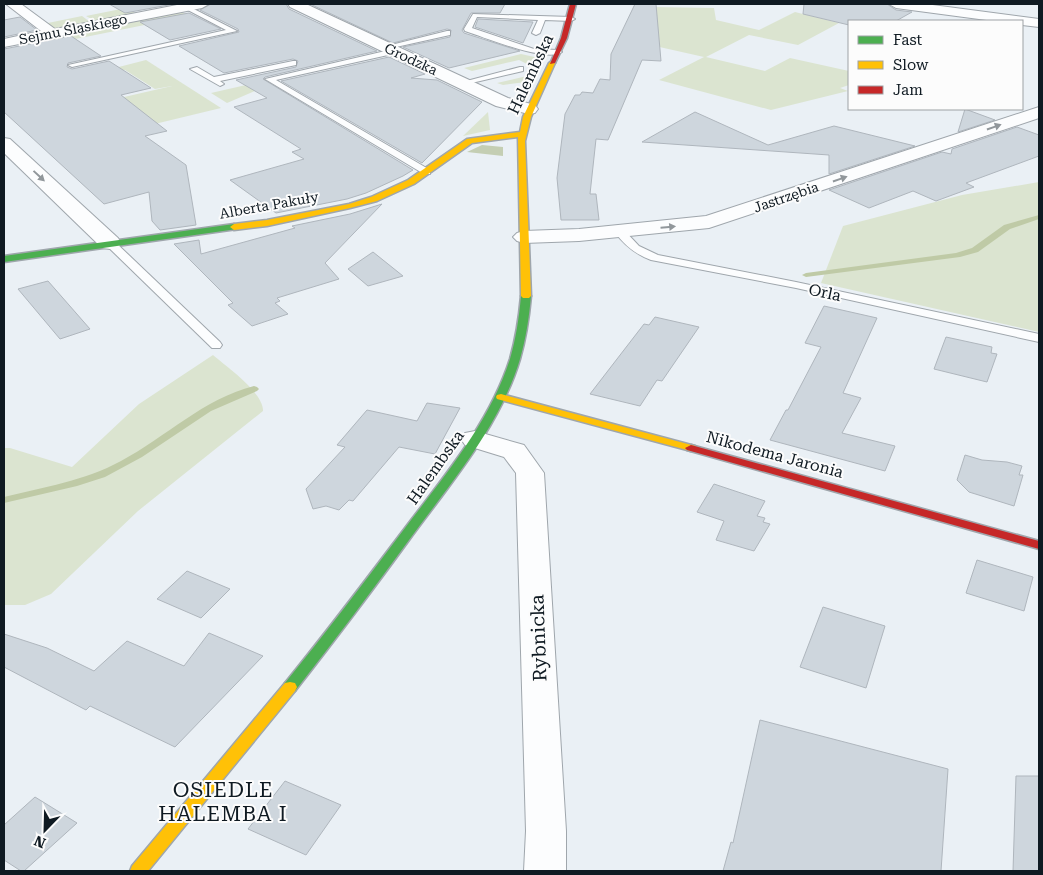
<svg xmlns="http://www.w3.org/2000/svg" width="1043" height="875" font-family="'Roboto Serif',serif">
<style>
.green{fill:#dbe4d0}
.forest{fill:#c4ceb3}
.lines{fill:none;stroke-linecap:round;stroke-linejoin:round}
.stream{fill:#bfcaa6;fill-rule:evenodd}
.building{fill:#ced6dd;stroke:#afb6bd}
.lane-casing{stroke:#9fa6ac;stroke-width:2}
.street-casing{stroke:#9fa6ac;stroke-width:2}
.fast-casing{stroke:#9fa6ac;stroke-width:3}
.slow-casing{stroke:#9fa6ac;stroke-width:3}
.jam-casing{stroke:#9fa6ac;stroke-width:3}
.lane{fill:#fcfdfe;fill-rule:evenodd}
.street{fill:#fcfdfe;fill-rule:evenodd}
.fast{fill:#4caf50;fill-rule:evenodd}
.slow{fill:#ffc107;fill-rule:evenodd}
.jam{fill:#c62828;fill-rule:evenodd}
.oneway{fill:#91979b}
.labels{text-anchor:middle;stroke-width:4;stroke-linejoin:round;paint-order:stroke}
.far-street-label{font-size:14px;fill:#0f1a22;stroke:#fcfcfc}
.street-label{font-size:16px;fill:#0f1a22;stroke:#fcfcfc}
.near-street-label{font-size:19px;fill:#0f1a22;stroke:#fcfcfc}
.near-neighbourhood-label{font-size:21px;letter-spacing:1px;fill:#0f1a22;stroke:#fcfcfc}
</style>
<rect width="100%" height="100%" fill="#eaf0f5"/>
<!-- green -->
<g class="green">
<path d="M652,7L714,8L716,20L759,30L795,12L839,23L798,45L749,35L706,57L765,71L790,58L849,71V85L840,88L848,91L771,110L659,80L704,57L655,46Z"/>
<path d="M126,8L135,13L95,21L86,16Z"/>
<path d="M182,12L209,25L179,18L36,47L42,60L18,44Z"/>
<path d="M82,16L90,22C75,25 56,33 43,24Z"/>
<path d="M521,54L539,58L526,82L503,85L497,83L527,76L531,66L519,60L472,71L464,68Z"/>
<path d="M146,60L221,108L134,129L98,103L172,86L155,89L125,70L82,79L68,80Z"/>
<path d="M246,85L264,87L227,103L211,93Z"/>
<path d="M488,112L490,130L463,136Z"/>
<path d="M1039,182V332L821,283L843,226L962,195Z"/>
<path d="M213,355C227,367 264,393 263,411L138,511L51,594L25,605H4V448H10L72,467L139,404Z"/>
</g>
<!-- forest -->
<path class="forest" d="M482,145L503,147V156L467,152Z"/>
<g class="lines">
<!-- stream -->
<g class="stream">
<path d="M1039,215V219L1010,229L978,252L960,257L806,277L802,275L806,273L956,253L972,248L1004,225Z"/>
<path d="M254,386L257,387L259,389L257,391L211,411L142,457L105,477L77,486L4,503V497C44,487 84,481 121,461C166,437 203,399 254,386Z"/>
</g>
</g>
<!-- building -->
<g class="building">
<path d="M109,4H174L125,13Z"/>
<path d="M211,4H286L289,9L377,51L265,77L263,79L413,170L403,176L366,193L347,199L276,213L230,180L304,159L292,152L301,149L234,107L267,98L236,80L296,67L298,61L293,59L224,73L179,46L239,32L238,29L200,10Z"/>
<path d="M310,4H505L500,13H471L462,30L464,33L520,51L449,68L403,47L450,37L451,30L447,29L393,43Z"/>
<path d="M635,4H656L661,61L642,60L608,140L596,139L590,194H596L599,220H561L557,178L565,114L575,95H580L582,92L593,93L600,79L610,80L611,54Z"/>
<path d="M804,4H887L896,10L912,12L896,21H849V25L803,14Z"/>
<path d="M189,13L221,29L170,40L140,22Z"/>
<path d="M20,17L37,30L4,37V20Z"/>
<path d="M478,19L533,22L523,43L475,27Z"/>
<path d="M71,36L101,56L68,63L67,67L72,69L109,61L151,88L121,95L167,131L145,136L186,165L196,225L160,230L152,221L149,192L104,204L4,112V49Z"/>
<path d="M389,57L425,74L411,78L437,80L482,102L422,163L281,81Z"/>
<path d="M965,109L995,120L958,132Z"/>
<path d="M695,112L768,145L834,126L915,146L829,174V155L642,142Z"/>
<path d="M1017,127L1039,135V156L966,183L974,187L936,201L913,191L869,208L829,190L942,152L951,154L952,149Z"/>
<path d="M382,204L325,263L339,279L277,298L280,301L275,303L288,314L252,326L228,305L233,303L174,244L199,240L201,254L295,228L292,226L350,214Z"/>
<path d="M373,252L403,276L368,286L348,269Z"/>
<path d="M48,281L90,329L60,339L18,289Z"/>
<path d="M824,306L877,318L843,393L861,398L842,433L895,446L885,471L770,440L786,410H788L821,347L805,343Z"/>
<path d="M655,317L699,327L662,381L657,380L640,406L590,394L644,324L649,325Z"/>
<path d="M946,337L992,347L991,353L997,354L987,382L934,369Z"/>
<path d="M427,403L460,408L435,454L399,447L353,501L349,500L339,510L326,506L313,509L306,489L345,447L337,445L367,410L417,421Z"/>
<path d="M965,455L982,460L1007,462L1022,466L1019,475H1023L1014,506L969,492L957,480Z"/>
<path d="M714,484L765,501L757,516L765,518L763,522L770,524L754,551L716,540L724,521L697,512Z"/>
<path d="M977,560L1033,577L1024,611L966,593Z"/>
<path d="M187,571L230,589L201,618L157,599Z"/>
<path d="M823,607L885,626L866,688L800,667Z"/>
<path d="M209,633L263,656L175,747L90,706L86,710L4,667V634L47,648L94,671L127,641L184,666Z"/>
<path d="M760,720L948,769L941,871H723L731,842L733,843Z"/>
<path d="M1016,776H1039V871H1013Z"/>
<path d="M285,781L341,805L306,855L248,829Z"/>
<path d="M35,797L77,823L24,871H21L4,860V825Z"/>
</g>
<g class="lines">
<defs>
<g id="lane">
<path d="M186,5L237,31L72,67L68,65L226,30L184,8L183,7Z"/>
<path d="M473,14L571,17L575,19L571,21L545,20L540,33L536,35L532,33L538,20L477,17L472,28L534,49L558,50L562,52C546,63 484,37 465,31L464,29Z"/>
<path d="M447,31H450V35L387,49L383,47Z"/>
<path d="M394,49L398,51L397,53L276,80L430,170V174H424L265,79Z"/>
<path d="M293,61H296V65L220,81L224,84L220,86L190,69L197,67L214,77Z"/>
<path d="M520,67H523V71L463,85L459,83Z"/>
<path d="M619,228L623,229L639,246L658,255L796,282L1039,334V342L796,288L651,260C635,254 624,245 614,231Z"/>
<path d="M110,240L114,241L220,342L222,345L220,348H212L106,245L105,243L106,241Z"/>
</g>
<g id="street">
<path d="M6,4H21L55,29L182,4H209L202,8L4,47V39L41,31Z"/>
<path d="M288,4H306L508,98L535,105L538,109L535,113L529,114L496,106L290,7Z"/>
<path d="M889,4H925L1039,19V27L1022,25V21H994L896,8Z"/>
<path d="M1039,107V118L709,228L579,241L524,243L517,241L513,237L517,233L524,231L579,229L706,216Z"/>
<path d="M4,138L10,139L118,238L121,243L118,248L110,249L102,248L4,153Z"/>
<path d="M475,431L524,445L544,473L566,831V871H524L526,831L516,473L504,457L465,445L461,439L465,433Z"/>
</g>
<g id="fast">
<path d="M234,224L238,227L237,229L4,262V256Z"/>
<path d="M526,293L531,296C529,318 526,338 520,359C500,426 450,484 409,540C372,591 334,641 295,691L290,692L285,691L283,687L285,683C324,635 362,585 399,536C440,481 489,425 510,359C516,338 519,318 521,296Z"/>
</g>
<g id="slow">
<path d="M552,61L555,63L531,117L525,141L531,296L529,298H523L521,296L518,137L472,143L414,184L377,201L350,208L267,226L234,230L230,227L234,224L267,220L349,204L371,197L408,180L467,139L520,132L523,117L549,63Z"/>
<path d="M501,394L695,446L697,448L691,451L497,399L496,397L497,395Z"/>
<path d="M290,682L295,683L297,687L295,691L148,871H130L132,866L285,683Z"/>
</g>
<g id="jam">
<path d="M570,4H576L567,38L555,63L550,64L561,38Z"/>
<path d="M691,445L1039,541V549L687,450L685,448Z"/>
</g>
</defs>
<!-- lane casing -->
<use href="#lane" class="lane-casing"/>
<!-- street casing -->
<use href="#street" class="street-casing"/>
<!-- fast casing -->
<use href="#fast" class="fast-casing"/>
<!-- slow casing -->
<use href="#slow" class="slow-casing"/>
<!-- jam casing -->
<use href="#jam" class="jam-casing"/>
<!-- lane -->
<use href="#lane" class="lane"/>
<!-- street -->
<use href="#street" class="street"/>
<!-- fast -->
<use href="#fast" class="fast"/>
<!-- slow -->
<use href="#slow" class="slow"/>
<!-- jam -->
<use href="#jam" class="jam"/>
</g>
<!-- one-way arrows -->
<defs><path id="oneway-solid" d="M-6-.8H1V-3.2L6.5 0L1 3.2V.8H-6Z" transform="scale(1.25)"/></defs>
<g class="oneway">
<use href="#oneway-solid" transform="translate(994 127) rotate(-19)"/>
<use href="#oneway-solid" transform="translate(39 176) rotate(43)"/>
<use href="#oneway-solid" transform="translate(840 179) rotate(-19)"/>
<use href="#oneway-solid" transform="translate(668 227) rotate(-5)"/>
</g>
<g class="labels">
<!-- far-street labels -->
<g class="far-street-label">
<text transform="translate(73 29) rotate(-11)" y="5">Sejmu Śląskiego</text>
<text transform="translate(411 59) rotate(25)" y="5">Grodzka</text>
<text transform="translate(786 197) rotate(-19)" y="5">Jastrzębia</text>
<text transform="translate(269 205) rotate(-10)" y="5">Alberta Pakuły</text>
</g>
<!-- street labels -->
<g class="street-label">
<text transform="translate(530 74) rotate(-65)" y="6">Halembska</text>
<text transform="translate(825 292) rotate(12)" y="6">Orla</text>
<text transform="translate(775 454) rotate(15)" y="6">Nikodema Jaronia</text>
<text transform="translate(435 467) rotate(-55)" y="6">Halembska</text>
</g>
<!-- near-street labels -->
<g class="near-street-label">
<text transform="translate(538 638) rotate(-92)" y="7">Rybnicka</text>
</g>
<!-- near-neighbourhood labels -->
<g class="near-neighbourhood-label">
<text x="223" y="797">OSIEDLE<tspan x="223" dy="24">HALEMBA I</tspan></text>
</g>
</g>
<!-- border -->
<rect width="1043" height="875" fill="none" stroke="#0f1a22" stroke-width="10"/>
<!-- legend -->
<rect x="848" y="20" width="175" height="90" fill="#fcfcfc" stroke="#9da2a5"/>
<rect x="858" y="36" width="25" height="8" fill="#4caf50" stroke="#9da2a5"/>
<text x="893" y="45" font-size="15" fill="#0f1a22">Fast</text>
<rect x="858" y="61" width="25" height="8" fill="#ffc107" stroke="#9da2a5"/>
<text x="893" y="70" font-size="15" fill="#0f1a22">Slow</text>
<rect x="858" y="86" width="25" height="8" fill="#c62828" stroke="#9da2a5"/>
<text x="893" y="95" font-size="15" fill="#0f1a22">Jam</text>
<!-- north arrow -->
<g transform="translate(45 830) rotate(203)" stroke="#fcfcfc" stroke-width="4" paint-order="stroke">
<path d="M0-4L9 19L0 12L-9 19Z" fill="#0f1a22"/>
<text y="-8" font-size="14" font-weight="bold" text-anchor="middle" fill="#0f1a22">N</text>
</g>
</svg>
